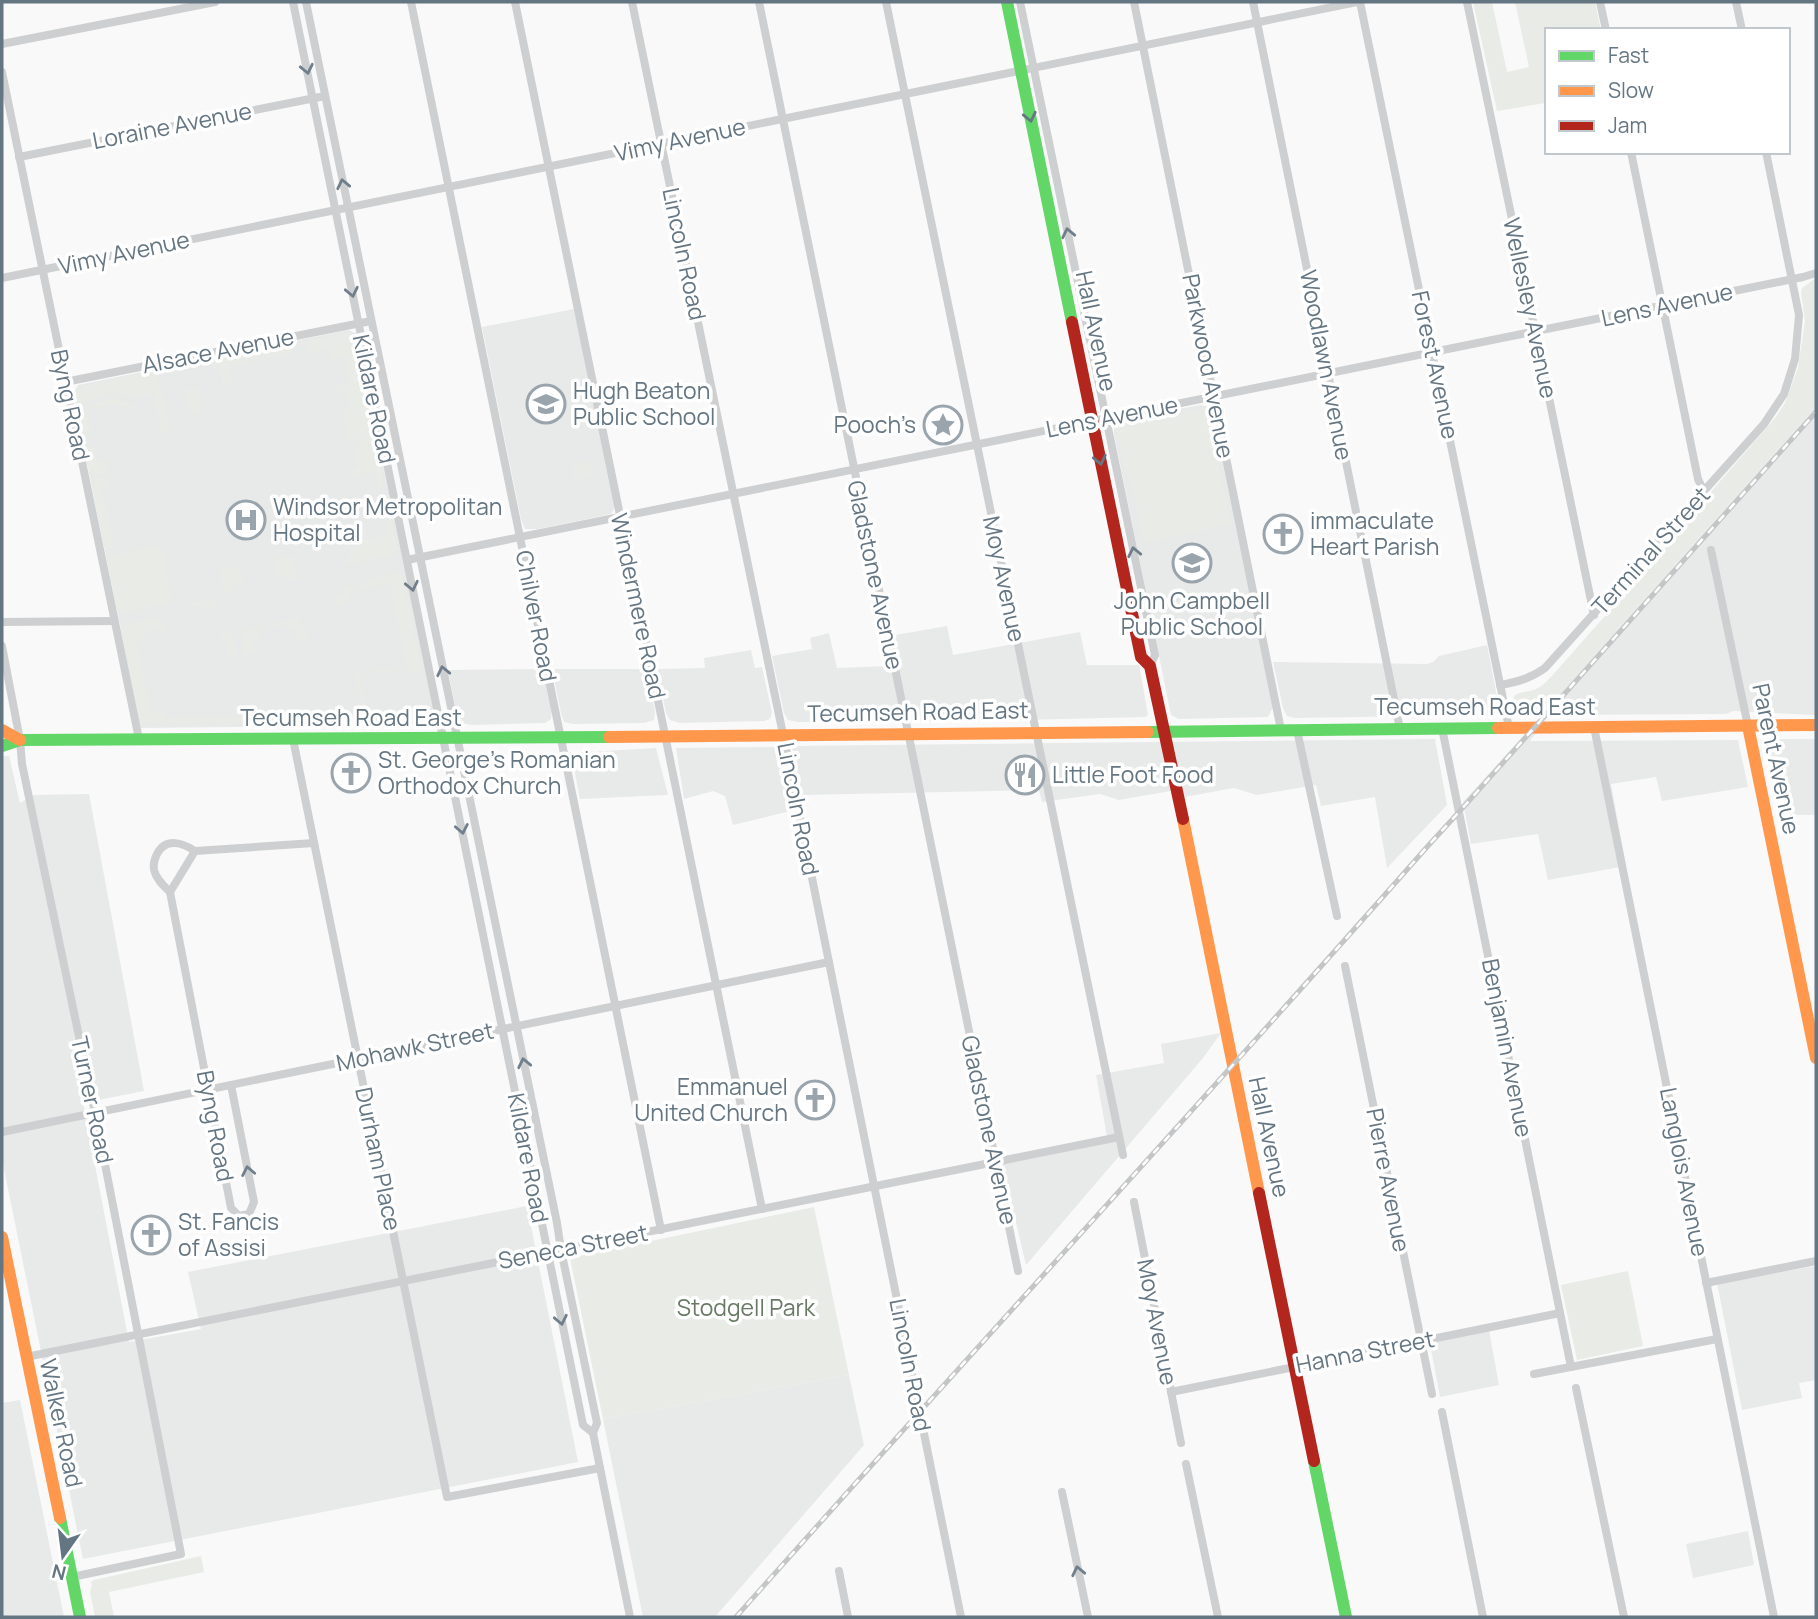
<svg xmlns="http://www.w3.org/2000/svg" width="1818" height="1619" font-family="Manrope,sans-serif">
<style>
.built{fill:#e8e9e9}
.green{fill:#e8ebe6}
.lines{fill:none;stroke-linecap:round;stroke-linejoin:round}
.street{stroke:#cecfd0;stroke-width:8}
.fast{stroke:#63d668;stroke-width:12}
.slow{stroke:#ff974d;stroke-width:12}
.jam{stroke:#b3261e;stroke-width:12}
.rail-casing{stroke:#c3c5c6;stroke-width:5}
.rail{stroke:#fff;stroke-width:2.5;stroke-dasharray:8;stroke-linecap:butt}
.oneway{stroke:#707f8b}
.oneway2{stroke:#657683}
.labels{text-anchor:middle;stroke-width:7;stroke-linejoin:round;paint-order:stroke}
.street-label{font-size:23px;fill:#657683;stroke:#fff}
.poi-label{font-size:23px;fill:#657683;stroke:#fff;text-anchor:start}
.park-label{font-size:23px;fill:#687a64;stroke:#fff}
</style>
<rect width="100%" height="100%" fill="#f9f9f9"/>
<!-- built -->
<g class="built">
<path d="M574,309L615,507L611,514L538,529H525L521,519L482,327Z"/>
<path d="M348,330L356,333L434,712V721L426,725L141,728L73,394L78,385Z"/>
<path d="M1200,405L1209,407L1214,415L1273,707L1268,717L1179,719L1171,715L1114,434V425L1121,420Z"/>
<path d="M1816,407V715L1733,711L1726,714L1549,715L1530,741L1738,740L1748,787L1662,801L1656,777L1611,784L1626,866L1548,880L1538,834L1471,844L1463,802L1544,713V709L1550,703Z"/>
<path d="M947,626L953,655L1080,632L1087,665H1139L1148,715L1145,717L1019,720L798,722L788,720L784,713L772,656L812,649L810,638L829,633L837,668L888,666L884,637Z"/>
<path d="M1487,645L1499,707L1497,713L1490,715L1295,718L1287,716L1283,708L1273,662L1427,664L1433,662L1439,656Z"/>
<path d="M751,650L755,668L762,667L772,713L770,719L764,721L680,723L670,720L666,713L657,669L705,668L704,658Z"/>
<path d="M543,669L552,709L551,719L545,723L472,725L460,723L457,716L448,670Z"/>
<path d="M552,669H647L655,712L654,720L644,723L573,724L564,722L561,713Z"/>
<path d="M1435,739L1447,805L1387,868L1375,797L1321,806L1316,785L1257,795L1234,788L1184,797L1182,789L1119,800L1100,794L1042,802L1039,790L801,795L792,746Z"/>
<path d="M1774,739H1816V815H1780L1767,749Z"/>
<path d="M775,747L790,811L733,825L725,796L713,791L684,799L676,748Z"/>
<path d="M656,748L668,795L580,799L571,753Z"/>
<path d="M2,756H9L20,803L34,795L89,794L144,1091L83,1103L129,1342L201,1329L188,1272L527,1206L578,1462L83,1559L2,1159Z"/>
<path d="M1221,1033L1203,1058L1026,1265L1002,1163L1108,1142L1096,1075L1164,1063L1161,1044Z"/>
<path d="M1816,1266V1380L1799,1383L1802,1398L1742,1410L1717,1283Z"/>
<path d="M1489,1330L1499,1385L1440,1397L1430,1344Z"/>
<path d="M849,1375L864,1445L715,1617H643L603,1419Z"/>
<path d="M20,1400L64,1617H2V1403Z"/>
<path d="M1748,1531L1754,1565L1693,1578L1686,1544Z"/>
</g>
<!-- green -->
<g class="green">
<path d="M1473,2L1481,3L1492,2L1507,72L1529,67L1515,2H1595L1601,30H1547V106L1545,103L1497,111Z"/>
<path d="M1816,278V407L1550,703L1544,709V713L1518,712L1515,710C1508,688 1523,695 1536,689C1541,687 1546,682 1550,678L1698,511L1696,509L1775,418L1785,403L1798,368L1805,321L1801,293L1802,288Z"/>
<path d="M348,332L353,335L384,484L378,487L375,471L349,477L348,471L358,469L354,450L359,449L357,438L348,440L342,411L350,409L347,390L338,392L337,385L350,383L345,357L331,360L329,350L308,354L305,344L307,341Z"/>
<path d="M290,344L294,349L293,353L268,358L263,351V350Z"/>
<path d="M255,352L258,361L229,366L232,383L222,385L220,364L214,365L213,361Z"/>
<path d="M152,372L158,376L170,432L154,436V433L161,431L154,394L136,397L114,392L107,393L80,405C73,398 75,391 82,386Z"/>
<path d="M198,388L203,413L193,415L195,425H193L186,389Z"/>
<path d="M111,398L127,402L135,408L128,410C117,400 101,407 87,410L92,436C81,437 76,424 80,414L102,400Z"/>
<path d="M1205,409L1207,410L1231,524L1144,543L1133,488L1126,474L1116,430L1117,428Z"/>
<path d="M89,446H94L97,462L105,461L107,472L95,475L89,471L85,452Z"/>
<path d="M589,461L593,475L591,478L578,481L574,478L573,468L575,464Z"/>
<path d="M108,476L110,487L102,489L115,549H109L104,546L92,486L96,479Z"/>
<path d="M380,495H387L397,548L394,554L348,565L346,558L351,557L350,549L360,547L359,541L388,533Z"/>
<path d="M155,546L163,551L171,597L169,603L125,612L117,610L107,560L112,555Z"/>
<path d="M292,556L297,578L289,580L288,575L278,577L274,559Z"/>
<path d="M239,566L243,584L233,586L234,591L224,593L220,570Z"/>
<path d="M397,573L403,577L422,671L359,673L368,722L140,723L121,630L128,624L158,618L163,622L165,635L161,636L159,629L144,633L145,640L136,642L151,712L164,710L165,718L353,716L352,708L362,707L355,671L407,669L390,583L356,589V587L362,585L367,579Z"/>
<path d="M349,587H353L354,590L350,591L351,598L345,599L346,606H334V599Z"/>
<path d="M214,595L216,607C205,611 195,607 183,604L211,599V596Z"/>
<path d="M297,619L300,620L302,626L304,625L307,640L298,643L296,630L289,631L287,624L274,627V624Z"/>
<path d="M266,626V628L259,630L260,637L252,639L254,652L244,654L241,636L243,635L242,631Z"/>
<path d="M218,631L232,633L237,656L229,657L225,641Z"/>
<path d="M814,1207L849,1375L603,1419L570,1258Z"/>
<path d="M1628,1271L1643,1346L1577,1360L1561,1285Z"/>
<path d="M201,1556L204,1572L109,1592L114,1617H95L90,1592L92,1585L91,1582L94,1580Z"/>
</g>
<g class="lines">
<!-- street -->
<g class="street">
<path d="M293,2L583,1425L593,1433"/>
<path d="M306,2L557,1223L561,1250L597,1423L593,1433L630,1617"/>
<path d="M411,2L661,1230"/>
<path d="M515,2L762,1209"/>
<path d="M632,2L786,749L961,1617"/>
<path d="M759,2L1018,1271"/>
<path d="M886,2L1123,1155"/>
<path d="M1020,2L1155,655L1150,666"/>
<path d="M1134,2L1281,730"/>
<path d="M1253,2L1400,729"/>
<path d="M1360,2L1509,728"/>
<path d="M1467,2L1594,615"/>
<path d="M1600,2L1606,30"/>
<path d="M1736,2L1742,30"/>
<path d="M2,44L215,2"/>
<path d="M2,72L139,739"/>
<path d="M1631,152L1698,479L1704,492"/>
<path d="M19,157L325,96"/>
<path d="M2,278L1357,2"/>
<path d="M65,382L371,321"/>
<path d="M1711,550L1748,726"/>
<path d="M407,560L1803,277L1816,273"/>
<path d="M2,622L114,621"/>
<path d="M2,646L20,740L22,764L95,1113L181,1554L72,1577"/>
<path d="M1500,685C1518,682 1531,678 1545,668L1764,424L1784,394L1795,359L1799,315L1766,152"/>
<path d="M1594,727L1774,1617"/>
<path d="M1442,728L1571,1367"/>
<path d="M1297,730L1337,916"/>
<path d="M293,739L447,1497L600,1468"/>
<path d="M170,892C164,886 156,879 154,870C153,864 155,858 157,854C166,837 183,843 195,851"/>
<path d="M1345,966L1432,1394"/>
<path d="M231,1085L254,1202L249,1214L239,1216L231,1208L170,892L195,851L314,843"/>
<path d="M2,1132L829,962"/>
<path d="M1134,1202L1181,1443"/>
<path d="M1706,1283L1816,1261"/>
<path d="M26,1357L1119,1137"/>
<path d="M1534,1374L1717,1339"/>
<path d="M1576,1388L1624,1617"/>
<path d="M1171,1392L1560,1313"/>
<path d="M1442,1412L1483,1617"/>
<path d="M1186,1464L1218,1617"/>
<path d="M1062,1492L1088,1617"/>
<path d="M839,1571L848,1617"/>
</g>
<!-- fast -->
<g class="fast">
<path d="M1007,2L1072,322"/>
<path d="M1148,732L1498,728"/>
<path d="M2,746L20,740L609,737"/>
<path d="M1314,1461L1346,1617"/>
<path d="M60,1518L80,1617"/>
</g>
<!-- slow -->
<g class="slow">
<path d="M1748,726L1816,1058"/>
<path d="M1498,728L1816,725"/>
<path d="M2,730L20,740"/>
<path d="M609,737L1148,732"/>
<path d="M1183,819L1259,1193"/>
<path d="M2,1237L60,1518"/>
</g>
<!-- jam -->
<g class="jam">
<path d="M1072,322L1141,657L1150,666L1183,819"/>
<path d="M1259,1193L1314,1461"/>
</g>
<defs>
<path id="rail" d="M736,1617C965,1359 1199,1106 1427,847L1459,812L1816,412"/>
</defs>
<!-- rail casing -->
<use href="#rail" class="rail-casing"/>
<!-- rail -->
<use href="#rail" class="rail"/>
</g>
<!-- one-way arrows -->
<defs><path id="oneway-chevron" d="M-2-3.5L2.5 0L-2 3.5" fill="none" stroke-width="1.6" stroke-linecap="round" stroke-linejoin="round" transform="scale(1.75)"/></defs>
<g class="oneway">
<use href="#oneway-chevron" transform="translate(307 69) rotate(78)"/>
<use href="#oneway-chevron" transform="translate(343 184) rotate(-102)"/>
<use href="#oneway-chevron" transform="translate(1068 233) rotate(-102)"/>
<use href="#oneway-chevron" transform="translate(352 292) rotate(78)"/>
<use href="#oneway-chevron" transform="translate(1134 552) rotate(-102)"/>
<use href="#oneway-chevron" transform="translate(412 586) rotate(78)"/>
<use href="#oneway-chevron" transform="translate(443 671) rotate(-102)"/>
<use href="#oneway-chevron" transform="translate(462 829) rotate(79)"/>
<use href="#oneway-chevron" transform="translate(524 1063) rotate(-102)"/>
<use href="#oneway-chevron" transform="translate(248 1171) rotate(-101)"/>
<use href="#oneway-chevron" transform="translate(561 1320) rotate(78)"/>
<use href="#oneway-chevron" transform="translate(1078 1571) rotate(-102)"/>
</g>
<g class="oneway2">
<use href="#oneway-chevron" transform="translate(1030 117) rotate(78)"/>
<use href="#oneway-chevron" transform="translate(1100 460) rotate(78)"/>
</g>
<!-- icons -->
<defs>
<symbol id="school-ring" viewBox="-11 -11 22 22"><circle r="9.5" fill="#fff" stroke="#99a4ac" stroke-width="1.5"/><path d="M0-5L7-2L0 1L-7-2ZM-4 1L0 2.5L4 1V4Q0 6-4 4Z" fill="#99a4ac"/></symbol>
<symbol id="sight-ring" viewBox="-11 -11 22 22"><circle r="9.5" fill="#fff" stroke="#99a4ac" stroke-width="1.5"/><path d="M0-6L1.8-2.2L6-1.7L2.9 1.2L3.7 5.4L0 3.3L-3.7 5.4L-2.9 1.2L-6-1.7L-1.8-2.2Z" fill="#99a4ac"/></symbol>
<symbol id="hospital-ring" viewBox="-11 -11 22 22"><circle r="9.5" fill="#fff" stroke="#99a4ac" stroke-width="1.5"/><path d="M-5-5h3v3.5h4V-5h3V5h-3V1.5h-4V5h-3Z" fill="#99a4ac"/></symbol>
<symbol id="church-ring" viewBox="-11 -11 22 22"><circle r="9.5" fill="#fff" stroke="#99a4ac" stroke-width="1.5"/><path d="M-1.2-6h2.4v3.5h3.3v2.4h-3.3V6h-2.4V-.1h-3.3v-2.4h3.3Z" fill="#99a4ac"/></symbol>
<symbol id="restaurant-ring" viewBox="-11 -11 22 22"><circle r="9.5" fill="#fff" stroke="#99a4ac" stroke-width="1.5"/><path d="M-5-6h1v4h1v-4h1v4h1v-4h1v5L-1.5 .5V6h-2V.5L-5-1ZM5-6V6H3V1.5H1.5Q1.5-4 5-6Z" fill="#99a4ac"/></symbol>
</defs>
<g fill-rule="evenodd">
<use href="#school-ring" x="524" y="382" width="44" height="44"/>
<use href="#sight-ring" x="921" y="403" width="44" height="44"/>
<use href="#hospital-ring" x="224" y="498" width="44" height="44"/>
<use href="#church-ring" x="1261" y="512" width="44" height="44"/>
<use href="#school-ring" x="1170" y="541" width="44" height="44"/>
<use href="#church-ring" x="329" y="751" width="44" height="44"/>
<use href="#restaurant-ring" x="1003" y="753" width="44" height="44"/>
<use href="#church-ring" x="793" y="1078" width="44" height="44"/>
<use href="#church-ring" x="129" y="1213" width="44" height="44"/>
</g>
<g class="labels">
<!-- street labels -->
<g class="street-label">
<text transform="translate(172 126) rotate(-11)" y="8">Loraine Avenue</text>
<text transform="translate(680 140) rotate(-12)" y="8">Vimy Avenue</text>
<text transform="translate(124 253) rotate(-12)" y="8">Vimy Avenue</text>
<text transform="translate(684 254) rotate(78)" y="8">Lincoln Road</text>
<text transform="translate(1667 305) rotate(-12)" y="8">Lens Avenue</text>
<text transform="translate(1530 308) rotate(78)" y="8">Wellesley Avenue</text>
<text transform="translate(1096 331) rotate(78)" y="8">Hall Avenue</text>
<text transform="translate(218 351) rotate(-11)" y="8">Alsace Avenue</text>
<text transform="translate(1326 365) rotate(79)" y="8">Woodlawn Avenue</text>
<text transform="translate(1435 365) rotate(78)" y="8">Forest Avenue</text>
<text transform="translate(1208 366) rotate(79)" y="8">Parkwood Avenue</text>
<text transform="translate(374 399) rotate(78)" y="8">Kildare Road</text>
<text transform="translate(70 405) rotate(78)" y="8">Byng Road</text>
<text transform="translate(1112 417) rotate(-11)" y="8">Lens Avenue</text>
<text transform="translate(1651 551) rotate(-48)" y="8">Terminal Street</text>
<text transform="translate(875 575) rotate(78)" y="8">Gladstone Avenue</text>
<text transform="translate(1004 579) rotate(78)" y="8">Moy Avenue</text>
<text transform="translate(638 606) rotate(78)" y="8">Windermere Road</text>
<text transform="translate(536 616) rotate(79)" y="8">Chilver Road</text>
<text x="1485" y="715">Tecumseh Road East</text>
<text transform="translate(918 712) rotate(-1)" y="8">Tecumseh Road East</text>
<text x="351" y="726">Tecumseh Road East</text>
<text transform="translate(1776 759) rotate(78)" y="8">Parent Avenue</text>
<text transform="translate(798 809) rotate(79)" y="8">Lincoln Road</text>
<text transform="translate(415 1047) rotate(-12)" y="8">Mohawk Street</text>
<text transform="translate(1507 1048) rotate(79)" y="8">Benjamin Avenue</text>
<text transform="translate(92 1100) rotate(78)" y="8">Turner Road</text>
<text transform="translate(215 1126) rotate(79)" y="8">Byng Road</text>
<text transform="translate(989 1130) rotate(78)" y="8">Gladstone Avenue</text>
<text transform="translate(1269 1137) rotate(78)" y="8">Hall Avenue</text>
<text transform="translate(528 1158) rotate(79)" y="8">Kildare Road</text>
<text transform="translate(378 1159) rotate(78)" y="8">Durham Place</text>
<text transform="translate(1684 1172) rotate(79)" y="8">Langlois Avenue</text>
<text transform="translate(1388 1180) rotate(79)" y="8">Pierre Avenue</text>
<text transform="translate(573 1247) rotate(-11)" y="8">Seneca Street</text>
<text transform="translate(1157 1322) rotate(79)" y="8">Moy Avenue</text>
<text transform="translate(1365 1352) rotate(-11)" y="8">Hanna Street</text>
<text transform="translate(910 1365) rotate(79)" y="8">Lincoln Road</text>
<text transform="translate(61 1423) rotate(78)" y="8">Walker Road</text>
</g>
<!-- poi labels -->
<g class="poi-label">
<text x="573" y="399">Hugh Beaton<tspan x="573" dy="26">Public School</tspan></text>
<text x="916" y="433" text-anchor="end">Pooch’s</text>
<text x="273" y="515">Windsor Metropolitan<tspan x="273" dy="26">Hospital</tspan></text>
<text x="1310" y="529">immaculate<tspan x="1310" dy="26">Heart Parish</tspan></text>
<text x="1192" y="609" text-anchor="middle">John Campbell<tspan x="1192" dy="26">Public School</tspan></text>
<text x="378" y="768">St. George's Romanian<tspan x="378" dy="26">Orthodox Church</tspan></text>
<text x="1052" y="783">Little Foot Food</text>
<text x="788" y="1095" text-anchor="end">Emmanuel<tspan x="788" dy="26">United Church</tspan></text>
<text x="178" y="1230">St. Fancis<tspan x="178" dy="26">of Assisi</tspan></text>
</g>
<!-- park labels -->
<g class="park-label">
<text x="746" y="1316">Stodgell Park</text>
</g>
</g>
<!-- border -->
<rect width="1818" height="1619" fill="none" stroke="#657683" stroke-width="7"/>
<!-- legend -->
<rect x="1545" y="28" width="245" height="126" fill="#ffffff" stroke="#c1c8cd" stroke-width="2"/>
<rect x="1559" y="51" width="35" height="10" fill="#63d668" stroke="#c1c8cd" stroke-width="2"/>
<text x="1608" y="63" font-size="21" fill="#657683">Fast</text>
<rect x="1559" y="86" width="35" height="10" fill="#ff974d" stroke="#c1c8cd" stroke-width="2"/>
<text x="1608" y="98" font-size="21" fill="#657683">Slow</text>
<rect x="1559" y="121" width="35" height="10" fill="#b3261e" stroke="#c1c8cd" stroke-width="2"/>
<text x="1608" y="133" font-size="21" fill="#657683">Jam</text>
<!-- north arrow -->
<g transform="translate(63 1556) rotate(194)" stroke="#ffffff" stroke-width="5" paint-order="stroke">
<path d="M0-5L12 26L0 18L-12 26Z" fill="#657683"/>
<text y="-10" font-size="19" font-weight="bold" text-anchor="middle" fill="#657683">N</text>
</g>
</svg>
